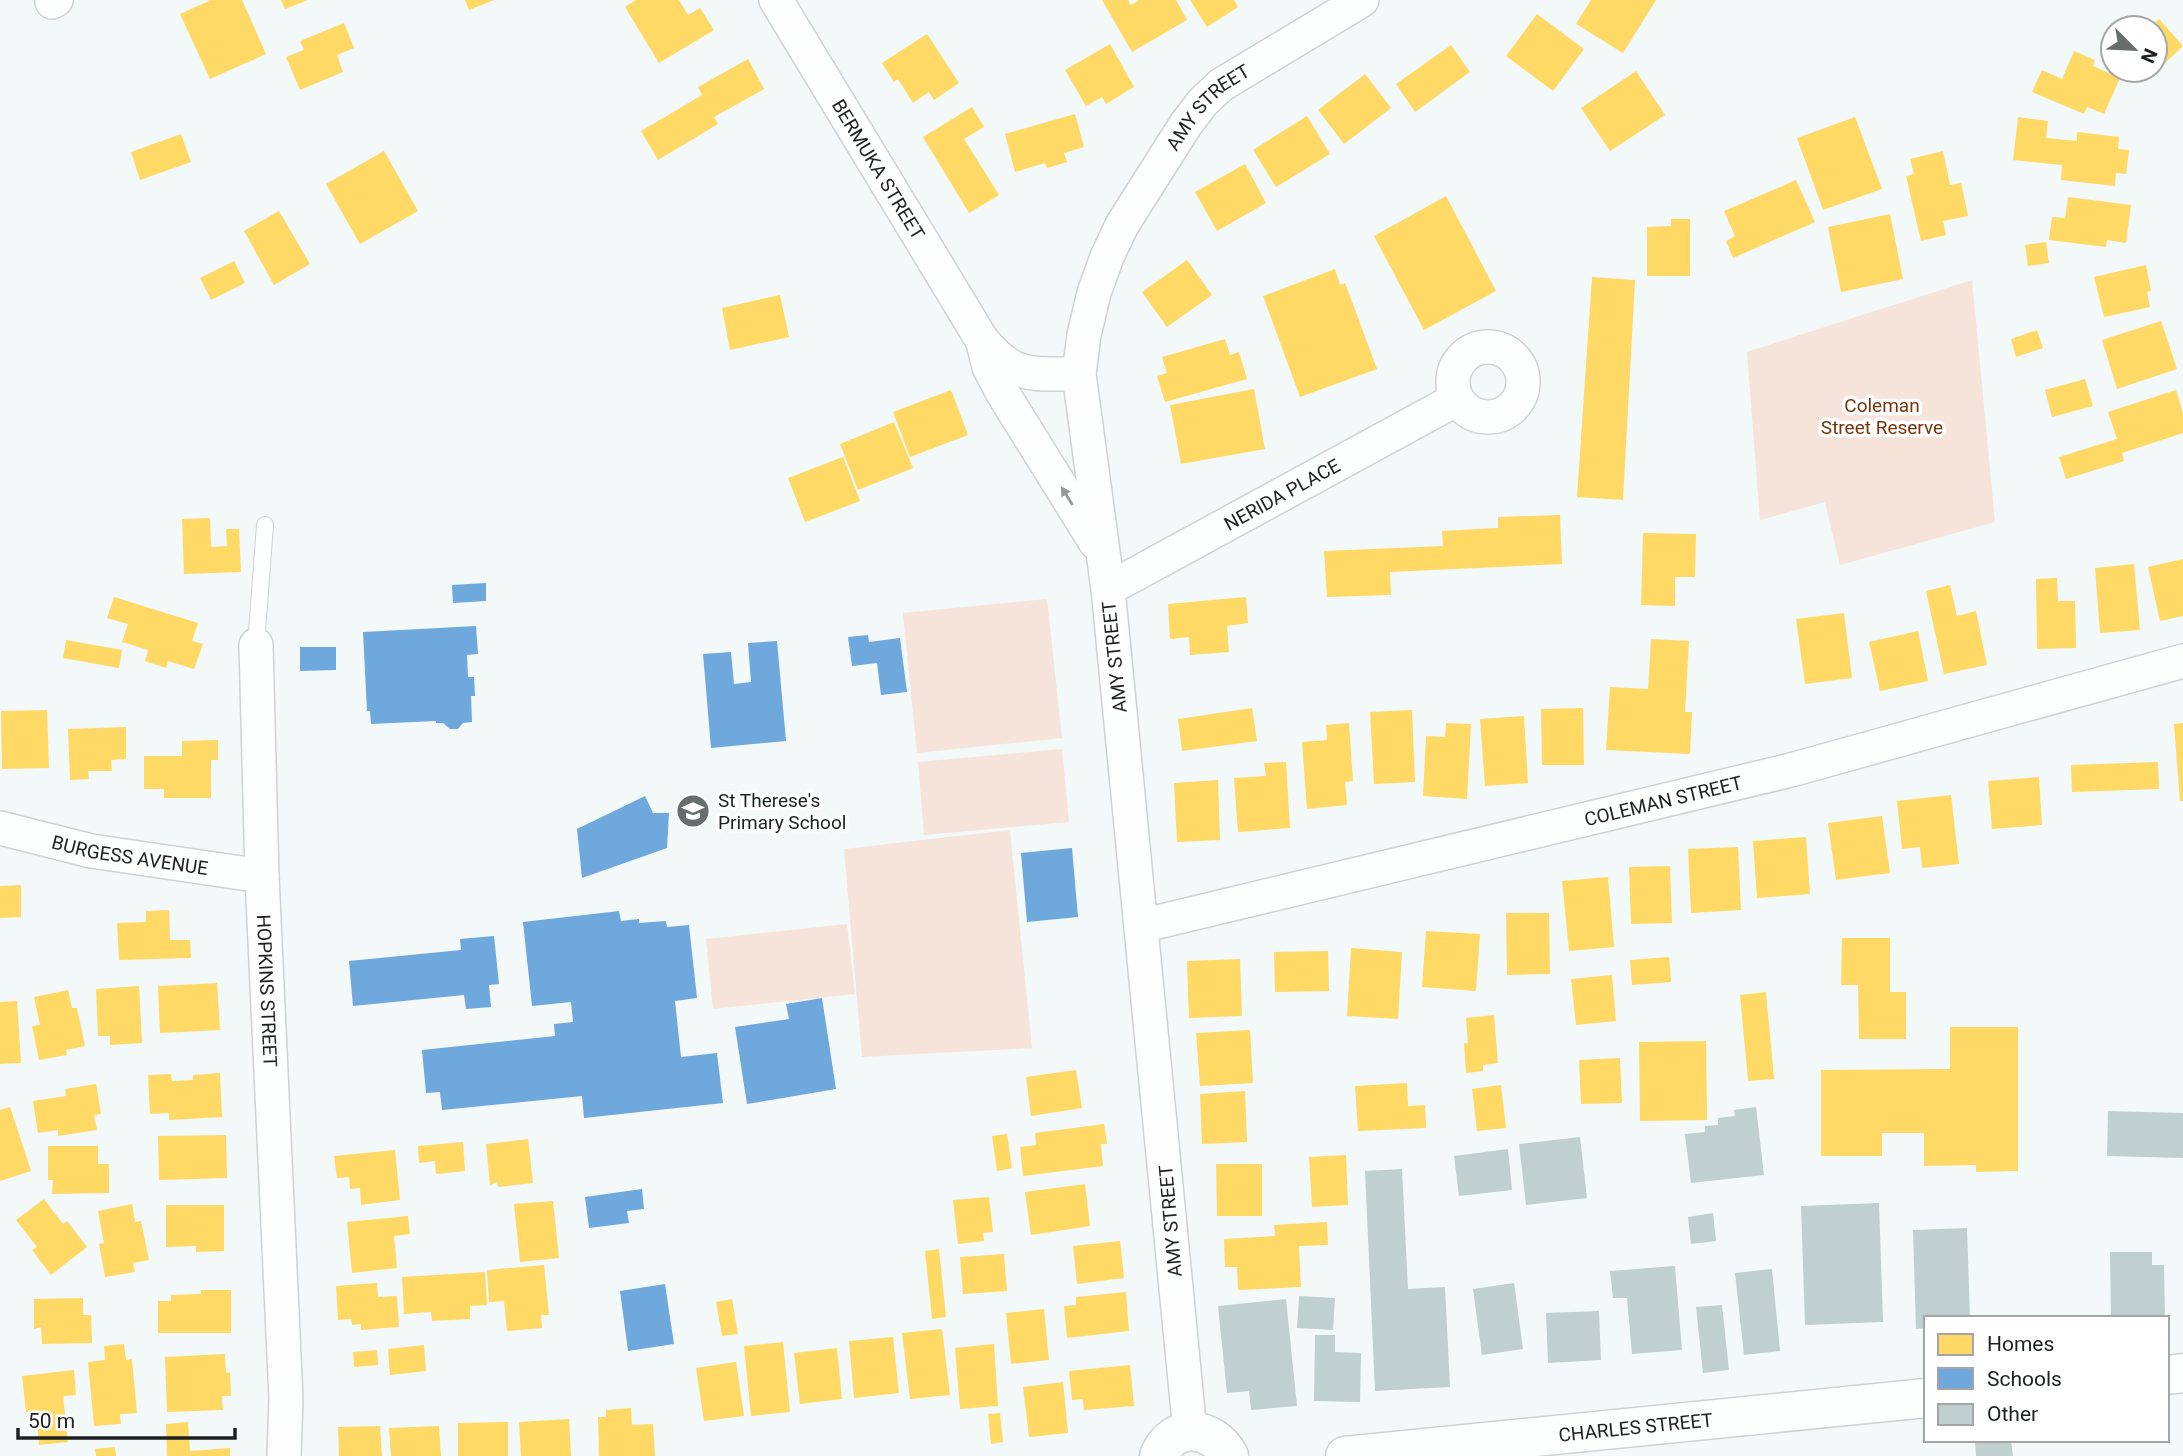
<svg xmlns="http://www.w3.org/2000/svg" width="2183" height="1456" font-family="Roboto,sans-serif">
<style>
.green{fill:#f6e3d9}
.homes{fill:#ffd966}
.schools{fill:#6fa8dc}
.building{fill:#bfd0cf}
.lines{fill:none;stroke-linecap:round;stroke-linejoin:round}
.service-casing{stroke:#ced2d2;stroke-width:18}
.minor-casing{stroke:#ced2d2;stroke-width:36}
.tertiary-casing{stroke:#ced2d2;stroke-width:41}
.service{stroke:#fdfefe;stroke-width:16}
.minor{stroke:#fdfefe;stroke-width:33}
.tertiary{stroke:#fdfefe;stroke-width:38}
.oneway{fill:#989a9a}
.labels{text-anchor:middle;stroke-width:7;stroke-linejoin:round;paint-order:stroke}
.street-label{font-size:19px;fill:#1c2020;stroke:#fff}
.park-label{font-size:19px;fill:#77330a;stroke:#fff}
.poi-label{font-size:19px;fill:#1c2020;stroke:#fff;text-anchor:start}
</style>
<rect width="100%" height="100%" fill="#f3f8f8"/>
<!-- green -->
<g class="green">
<path d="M1972,280L1995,522L1840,565L1825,502L1760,520L1747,352Z"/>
<path d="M1047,599L1062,738L917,753L903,613Z"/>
<path d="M1062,749L1069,822L924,835L918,762Z"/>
<path d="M1010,830L1032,1048L862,1057L844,849Z"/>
<path d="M847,924L855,994L713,1009L706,939Z"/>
</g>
<!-- homes -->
<g class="homes">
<path d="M211,0H242L266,54L210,79L180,14Z"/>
<path d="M281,0H308L285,9Z"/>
<path d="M465,0H494L469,10Z"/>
<path d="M636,0H679L688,15L700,8L714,30L659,63L625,7Z"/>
<path d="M1102,0H1128L1131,5L1139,0H1176L1187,20L1132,52Z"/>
<path d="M1190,0H1234L1238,7L1207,27Z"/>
<path d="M1591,0H1656L1623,53L1576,24Z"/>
<path d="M1537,14L1584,49L1553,91L1506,56Z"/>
<path d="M2159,19L2183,46L2150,77L2144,70H2155V28H2149Z"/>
<path d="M344,23L354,48L337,55L343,72L300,90L286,57L304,50L300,41Z"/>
<path d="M927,34L959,83L934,100L929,92L913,103L898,79L894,82L882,63Z"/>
<path d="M1110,44L1134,87L1106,104L1102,97L1086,106L1065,70Z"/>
<path d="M1451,45L1470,72L1415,112L1396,84Z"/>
<path d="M2074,51L2095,60L2093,66L2120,78L2104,114L2087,107L2084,114L2032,92L2042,70L2062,79Z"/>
<path d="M748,59L764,89L714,117L718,124L658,160L641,131L702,95L698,87Z"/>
<path d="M1636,71L1665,115L1610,151L1581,108Z"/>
<path d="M1365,74L1391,108L1344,144L1318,110Z"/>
<path d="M972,107L984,127L964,139L999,195L969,213L923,137Z"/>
<path d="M1075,114L1084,147L1064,153L1067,162L1047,168L1045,163L1015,172L1005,134Z"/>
<path d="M1307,116L1330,154L1276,187L1253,150Z"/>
<path d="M1855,117L1882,189L1823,210L1797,138Z"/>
<path d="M2018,117L2048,121L2046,138L2077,141V132L2119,137L2118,149L2129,150L2126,174L2116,173L2115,186L2061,180L2062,165L2013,160Z"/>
<path d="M181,134L191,162L140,180L131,152Z"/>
<path d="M384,151L418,211L360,244L326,184Z"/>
<path d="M1943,151L1950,185L1961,183L1968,216L1943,221L1946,235L1921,241L1906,176L1914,174L1910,159Z"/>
<path d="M1245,164L1266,203L1217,231L1195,192Z"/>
<path d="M1796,180L1815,222L1733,258L1726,241L1735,236L1724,211Z"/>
<path d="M1446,196L1496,291L1424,330L1374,236Z"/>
<path d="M2068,197L2131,205L2126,243L2107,240L2106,247L2049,240L2052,217L2065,218Z"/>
<path d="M279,211L310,264L274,285L244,231Z"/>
<path d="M1890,214L1903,279L1841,292L1828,227Z"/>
<path d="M1671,219H1690V276H1647V227L1671,226Z"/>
<path d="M2046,242L2049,263L2028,266L2025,245Z"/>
<path d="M1187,260L1212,295L1167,327L1142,292Z"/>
<path d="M234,261L245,283L211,300L200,278Z"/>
<path d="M2146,265L2151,291L2147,292L2150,307L2104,317L2094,277Z"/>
<path d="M1335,269L1340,285L1345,283L1377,369L1300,397L1263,296Z"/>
<path d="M1592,277L1635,280L1623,500L1577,497Z"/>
<path d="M780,295L789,337L730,350L722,308Z"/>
<path d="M2161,321L2177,369L2117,389L2102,340Z"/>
<path d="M2037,330L2043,348L2016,357L2011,339Z"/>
<path d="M1225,339L1230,355L1239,352L1247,379L1165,402L1157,376L1167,373L1162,357Z"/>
<path d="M2085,379L2093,406L2052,417L2045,390Z"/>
<path d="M1254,389L1265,449L1181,464L1170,405Z"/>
<path d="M951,390L968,435L910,457L893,412Z"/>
<path d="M2176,390L2183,413V433L2122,453L2124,461L2066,479L2059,457L2117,439L2108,412Z"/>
<path d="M894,422L913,468L858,490L840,444Z"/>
<path d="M843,457L860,501L805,522L788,478Z"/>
<path d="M1560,515L1562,564L1390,572L1391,595L1327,597L1324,551L1443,546L1442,531L1498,528V517Z"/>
<path d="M210,518L211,547L227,546L226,529H239L241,572L184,574L182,519Z"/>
<path d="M1643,533L1696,534L1695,577H1675V606L1641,605Z"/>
<path d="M2183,559V616L2160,621L2148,567Z"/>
<path d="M2134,564L2140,630L2100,633L2095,568Z"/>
<path d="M2057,578L2058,601H2075L2076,648L2037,649L2036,579Z"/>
<path d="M1950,585L1957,616L1976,611L1987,665L1944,674L1926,591Z"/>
<path d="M114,597L198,623L192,641L203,644L194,669L168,661L166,668L145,661L148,650L122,642L128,624L107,618Z"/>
<path d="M1246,597L1248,623L1227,626L1229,652L1190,655L1189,637L1170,639L1168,604Z"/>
<path d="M1844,613L1852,678L1805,684L1796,619Z"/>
<path d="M1918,631L1928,681L1880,691L1869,642Z"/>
<path d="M1651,639L1689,641L1685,712H1692L1690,754L1606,750L1610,687L1648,689Z"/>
<path d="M66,640L122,650L119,668L63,658Z"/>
<path d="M1252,708L1257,741L1182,751L1178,719Z"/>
<path d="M1583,708L1584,765H1542L1541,709Z"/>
<path d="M47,710L49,768L2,769L1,711Z"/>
<path d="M1412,710L1415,782L1374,784L1370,712Z"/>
<path d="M1524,716L1528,783L1485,786L1480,719Z"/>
<path d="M1349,723L1353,781L1345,782L1347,805L1307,809L1302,742L1327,740L1326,725Z"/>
<path d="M1446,723L1471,724L1467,799L1423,796L1426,736L1445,737Z"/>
<path d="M2183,723V801H2180L2174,724Z"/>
<path d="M126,727V759L111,760L112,771H88L89,779L70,780L68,729Z"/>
<path d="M218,740V760H211V798H164V789H144V756H182V741Z"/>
<path d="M1286,762L1290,828L1238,832L1234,778L1266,776L1264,763Z"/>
<path d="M2158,762L2159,789L2072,792L2071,765Z"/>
<path d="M2039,777L2042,825L1992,829L1988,781Z"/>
<path d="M1218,780L1220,840L1177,842L1174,783Z"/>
<path d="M1951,795L1959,864L1922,868L1920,847L1902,849L1897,801Z"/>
<path d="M1882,816L1890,873L1836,880L1828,823Z"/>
<path d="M1806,837L1810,894L1757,898L1753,841Z"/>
<path d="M1738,847L1741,910L1691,913L1688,849Z"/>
<path d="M1670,866L1672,923L1631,924L1629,867Z"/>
<path d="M1608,877L1614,947L1569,951L1562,881Z"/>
<path d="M21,885V917L0,918V886Z"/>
<path d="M169,910L170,940H190L191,958L119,960L117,923L146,922V911Z"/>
<path d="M1506,913H1549L1550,974L1507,975Z"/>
<path d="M1426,931L1480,934L1476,991L1422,987Z"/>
<path d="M1842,938H1890V992H1906V1039H1859L1858,985H1841Z"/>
<path d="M1351,948L1402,952L1398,1019L1347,1016Z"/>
<path d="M1328,951L1329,991L1275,992L1274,952Z"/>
<path d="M1669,957L1671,982L1632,985L1630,960Z"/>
<path d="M1240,959L1242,1016L1189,1018L1187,961Z"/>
<path d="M1612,975L1616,1021L1576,1025L1571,979Z"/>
<path d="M217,983L220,1030L160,1033L158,986Z"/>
<path d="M139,986L142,1043L110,1045V1036H98L96,989Z"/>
<path d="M68,990L72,1008H77L85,1046L66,1050L67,1055L39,1060L32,1026L40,1025L34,997Z"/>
<path d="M1766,992L1774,1079L1748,1081L1740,995Z"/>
<path d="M17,1001L21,1063L0,1064V1002Z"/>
<path d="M1494,1015L1498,1063L1483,1065V1071L1466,1073L1464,1043H1468L1466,1018Z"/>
<path d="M1950,1027H2018V1171L1976,1172V1165L1924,1166V1133H1882V1156H1821V1070L1950,1069Z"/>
<path d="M1250,1030L1253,1083L1200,1086L1196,1033Z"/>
<path d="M1706,1041L1707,1120L1640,1121L1639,1042Z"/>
<path d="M1620,1058L1622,1103L1581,1104L1579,1060Z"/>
<path d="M1076,1070L1082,1108L1031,1116L1026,1077Z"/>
<path d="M220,1073L222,1117L169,1120V1113L150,1114L148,1075L171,1074L172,1081L193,1080V1075Z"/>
<path d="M1407,1083L1408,1106L1425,1105L1426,1128L1358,1131L1355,1086Z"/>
<path d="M96,1084L101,1114L94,1115L97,1130L58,1136V1130L38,1133L33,1101L66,1096L65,1089Z"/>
<path d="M1501,1085L1506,1128L1477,1131L1472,1089Z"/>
<path d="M1245,1091L1247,1142L1202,1144L1200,1094Z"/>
<path d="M10,1107L31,1171L0,1181V1110Z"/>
<path d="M1104,1124L1107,1144H1101L1103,1166L1023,1176L1020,1147L1036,1145L1035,1133Z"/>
<path d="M1007,1134L1012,1168L997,1171L992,1136Z"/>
<path d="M226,1135L227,1178L159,1180L158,1136Z"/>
<path d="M528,1139L533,1183L498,1187L497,1182L490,1185L486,1144Z"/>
<path d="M463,1142L465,1171L436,1174L435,1161L419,1163L418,1146Z"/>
<path d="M48,1146H98V1164H109V1193L52,1194L53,1180H48Z"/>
<path d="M395,1150L400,1200L361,1205L360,1188L350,1189L349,1177L337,1178L334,1156Z"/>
<path d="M1346,1155L1348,1205L1312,1207L1309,1157Z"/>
<path d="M1216,1164H1262V1216H1217Z"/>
<path d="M1085,1184L1090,1226L1031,1235L1025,1192Z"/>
<path d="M989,1197L993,1232L983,1233L984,1241L958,1244L953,1200Z"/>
<path d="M44,1199L63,1224L67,1221L87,1247L51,1275L32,1250L37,1247L16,1220Z"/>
<path d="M553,1201L559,1258L520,1262L514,1204Z"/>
<path d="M132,1204L135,1222L141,1221L149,1260L133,1263L135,1272L105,1277L99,1244L104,1243L98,1211Z"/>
<path d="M166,1205H224V1251L196,1252V1246L166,1247Z"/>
<path d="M408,1216L410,1234L394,1236L397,1268L352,1273L347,1222Z"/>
<path d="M1327,1222L1328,1245L1299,1246L1301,1287L1238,1290L1237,1267H1225L1224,1239L1275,1236L1274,1225Z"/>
<path d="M1120,1241L1124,1278L1077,1284L1073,1246Z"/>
<path d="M939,1249L946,1317L932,1319L925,1251Z"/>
<path d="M1004,1254L1007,1291L963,1294L960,1257Z"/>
<path d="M544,1265L549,1315H541L542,1328L507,1331L504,1301L489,1302L487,1270Z"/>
<path d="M485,1272L487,1305L470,1306V1319L432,1321L431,1312L404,1314L402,1277Z"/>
<path d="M377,1283L378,1297L397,1296L399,1327L361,1330V1324L352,1325L351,1319L338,1320L336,1286Z"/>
<path d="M201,1290H231V1333H158V1301H171V1295L201,1294Z"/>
<path d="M1126,1292L1129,1331L1067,1338L1064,1306L1076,1305V1297Z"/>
<path d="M83,1298V1315H91L92,1343L42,1344L41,1327L34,1329V1299Z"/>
<path d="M732,1299L738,1334L722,1336L716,1302Z"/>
<path d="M1044,1309L1049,1360L1011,1364L1006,1313Z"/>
<path d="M942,1329L950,1395L910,1399L902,1333Z"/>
<path d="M893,1337L899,1393L854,1398L849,1341Z"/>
<path d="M783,1342L790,1412L751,1416L744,1346Z"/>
<path d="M124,1344L126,1360L132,1359L137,1413L120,1414L121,1424L94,1426L88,1362L105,1360L104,1346Z"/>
<path d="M994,1344L998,1406L960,1409L955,1348Z"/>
<path d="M424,1345L426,1371L390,1375L388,1349Z"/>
<path d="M837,1348L842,1399L800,1404L794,1353Z"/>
<path d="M377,1350L378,1365L354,1367L353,1352Z"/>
<path d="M225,1354L226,1373L230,1372L231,1396H222L223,1410L167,1412L165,1357Z"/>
<path d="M736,1362L744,1416L704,1421L696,1368Z"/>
<path d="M1130,1365L1134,1406L1084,1410L1083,1399L1072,1400L1069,1371Z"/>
<path d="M74,1370L76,1395L63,1396L68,1442L39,1445L36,1411L26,1412L22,1376Z"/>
<path d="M1063,1382L1068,1433L1029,1437L1023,1387Z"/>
<path d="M631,1408L632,1425L653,1424L655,1456H599L598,1417H606V1410Z"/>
<path d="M1000,1413L1003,1442L991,1444L988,1414Z"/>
<path d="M569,1419L571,1456H521L519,1422Z"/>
<path d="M188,1422L190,1451L230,1448V1456H167L166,1424Z"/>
<path d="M508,1422V1456H458V1423Z"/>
<path d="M380,1426L382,1456H339L338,1427Z"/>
<path d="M439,1426L441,1456H391L389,1428Z"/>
<path d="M115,1447L116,1456H96L95,1449Z"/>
</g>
<!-- schools -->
<g class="schools">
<path d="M486,583V601L453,603L452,585Z"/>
<path d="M476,626L478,654L467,655L468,677H474L475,696H471L472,722L463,723L458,729H450L443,723H436V721L371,724L370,711H367L363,632Z"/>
<path d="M868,635L869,642L900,638L907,692L881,695L877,663L852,666L848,637Z"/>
<path d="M777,641L786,741L711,748L703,654L731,652L734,684L751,682L748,643Z"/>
<path d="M300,647H336V670L300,671Z"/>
<path d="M645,796L653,813H669L667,848L582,878L577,829Z"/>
<path d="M1072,848L1078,917L1027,922L1021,853Z"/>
<path d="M619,911L621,921L639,919V923L666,921L667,927L689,925L697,998L675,1001L681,1057L717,1053L723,1103L584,1118L582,1096L442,1110L440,1092L426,1093L422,1050L555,1036L554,1024L573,1022L571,1002L532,1006L523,922Z"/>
<path d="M494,936L499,984L489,985L491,1007L466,1009L464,995L353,1006L349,961L461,950L460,939Z"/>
<path d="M822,998L836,1089L747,1104L735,1027L789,1019L786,1004Z"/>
<path d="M642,1189L644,1209L627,1211L629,1223L589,1228L585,1197Z"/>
<path d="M665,1284L674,1344L628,1351L620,1291Z"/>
</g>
<!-- building -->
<g class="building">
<path d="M1756,1107L1764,1175L1691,1183L1685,1134L1705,1132V1126L1718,1125V1118L1735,1116L1734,1110Z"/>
<path d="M2108,1111L2183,1113V1158L2107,1156Z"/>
<path d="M1580,1137L1587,1198L1526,1205L1519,1144Z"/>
<path d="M1508,1149L1512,1190L1459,1196L1454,1156Z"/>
<path d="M1402,1169L1408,1289L1445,1287L1450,1387L1375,1391L1365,1171Z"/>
<path d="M1879,1203L1883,1322L1805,1325L1801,1206Z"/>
<path d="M1713,1213L1716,1241L1691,1244L1688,1217Z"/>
<path d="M1967,1228L1970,1318H1926V1328L1916,1329L1913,1230Z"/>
<path d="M2110,1252H2152V1265H2164L2165,1318H2111Z"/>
<path d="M1675,1266L1682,1350L1632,1354L1627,1298H1613L1610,1271Z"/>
<path d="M1772,1269L1780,1351L1744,1355L1735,1273Z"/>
<path d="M1514,1283L1523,1349L1482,1355L1473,1289Z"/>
<path d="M1299,1296L1335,1298L1333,1330L1297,1328Z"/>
<path d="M1286,1299L1297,1406L1251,1410L1249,1391L1227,1393L1218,1306Z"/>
<path d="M1722,1305L1729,1370L1703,1373L1696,1307Z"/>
<path d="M1599,1311L1601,1360L1548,1363L1546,1313Z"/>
<path d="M1315,1335H1335V1352L1361,1353L1360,1402L1314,1401Z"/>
<path d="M2011,1440L2013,1456H1976L1975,1441Z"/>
</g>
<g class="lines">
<defs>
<path id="service" d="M256,645L265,525"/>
<g id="minor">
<path id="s1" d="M776,0L982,340C1015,380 1031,373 1079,374"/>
<path d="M52,2L56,0"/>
<circle cx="1488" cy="382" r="35"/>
<path d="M984,347L989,367L1002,392L1096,543"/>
<path id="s2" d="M1108,589L1457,399"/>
<path id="s3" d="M256,645L262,876L286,1399L284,1456"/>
<path id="s4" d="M0,828L91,851L262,876"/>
<path id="s5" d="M1141,926L1791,770L2183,661"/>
<path id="s6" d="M1190,1432L1108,589L1079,374L1084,335L1094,293L1107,257L1122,225L1186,124L1203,102L1221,85L1362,0"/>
</g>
<g id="tertiary">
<path d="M2167,1375L2183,1373"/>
<path d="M1159,1456C1173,1421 1213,1426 1229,1456"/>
<path id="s7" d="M1345,1456L1926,1398"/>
</g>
</defs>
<!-- service casing -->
<use href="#service" class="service-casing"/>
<!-- minor casing -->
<use href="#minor" class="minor-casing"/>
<!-- tertiary casing -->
<use href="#tertiary" class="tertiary-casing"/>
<!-- service -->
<use href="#service" class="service"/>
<!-- minor -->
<use href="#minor" class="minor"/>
<!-- tertiary -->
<use href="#tertiary" class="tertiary"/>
</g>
<!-- one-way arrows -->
<defs><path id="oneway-solid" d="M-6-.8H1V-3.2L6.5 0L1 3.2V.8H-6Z" transform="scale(1.75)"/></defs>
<use class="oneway" href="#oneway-solid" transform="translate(1067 496) rotate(-122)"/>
<!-- icons -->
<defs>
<symbol id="school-disc" viewBox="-11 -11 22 22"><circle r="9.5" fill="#676c6c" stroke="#fff"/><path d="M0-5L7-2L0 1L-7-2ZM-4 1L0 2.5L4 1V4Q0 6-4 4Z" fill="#fff"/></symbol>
</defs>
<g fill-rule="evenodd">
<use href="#school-disc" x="674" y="792" width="38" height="38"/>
</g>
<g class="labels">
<!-- street labels -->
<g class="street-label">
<text dy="7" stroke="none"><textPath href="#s6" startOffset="1367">AMY STREET</textPath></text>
<text dy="7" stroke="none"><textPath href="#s1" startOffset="198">BERMUKA STREET</textPath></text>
<text dy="7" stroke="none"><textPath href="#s2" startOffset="198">NERIDA PLACE</textPath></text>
<text transform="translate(1114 657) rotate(-96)" y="7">AMY STREET</text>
<text dy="7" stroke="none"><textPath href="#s5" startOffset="537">COLEMAN STREET</textPath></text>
<text dy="7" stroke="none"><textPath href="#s4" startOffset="133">BURGESS AVENUE</textPath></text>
<text dy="7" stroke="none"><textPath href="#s3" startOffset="346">HOPKINS STREET</textPath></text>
<text transform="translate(1170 1221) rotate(-95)" y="7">AMY STREET</text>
<text dy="7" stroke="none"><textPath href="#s7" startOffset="292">CHARLES STREET</textPath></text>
</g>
<!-- park labels -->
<g class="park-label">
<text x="1882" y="412">Coleman<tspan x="1882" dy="22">Street Reserve</tspan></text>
</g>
<!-- poi labels -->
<g class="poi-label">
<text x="718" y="807">St Therese's<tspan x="718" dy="22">Primary School</tspan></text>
</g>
</g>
<!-- legend -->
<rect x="1924" y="1316" width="245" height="126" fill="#ffffff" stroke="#a4a6a6" stroke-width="2"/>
<rect x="1938" y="1334" width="35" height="21" fill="#ffd966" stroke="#a4a6a6" stroke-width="2"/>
<text x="1987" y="1351" font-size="21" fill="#1c2020">Homes</text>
<rect x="1938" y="1368" width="35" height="21" fill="#6fa8dc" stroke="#a4a6a6" stroke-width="2"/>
<text x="1987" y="1386" font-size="21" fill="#1c2020">Schools</text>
<rect x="1938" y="1404" width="35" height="21" fill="#bfd0cf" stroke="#a4a6a6" stroke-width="2"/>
<text x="1987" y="1421" font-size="21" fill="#1c2020">Other</text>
<!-- north arrow -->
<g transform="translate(2134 49) rotate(114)"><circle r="33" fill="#ffffff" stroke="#a4a6a6" stroke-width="2"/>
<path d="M0-5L12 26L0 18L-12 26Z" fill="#676c6c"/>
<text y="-10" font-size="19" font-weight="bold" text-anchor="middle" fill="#1c2020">N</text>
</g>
<!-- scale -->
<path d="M18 1428v10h217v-10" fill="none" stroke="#1c2020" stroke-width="3.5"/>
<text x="28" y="1428" font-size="21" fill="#1c2020" stroke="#ffffff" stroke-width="5" paint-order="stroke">50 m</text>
</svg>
